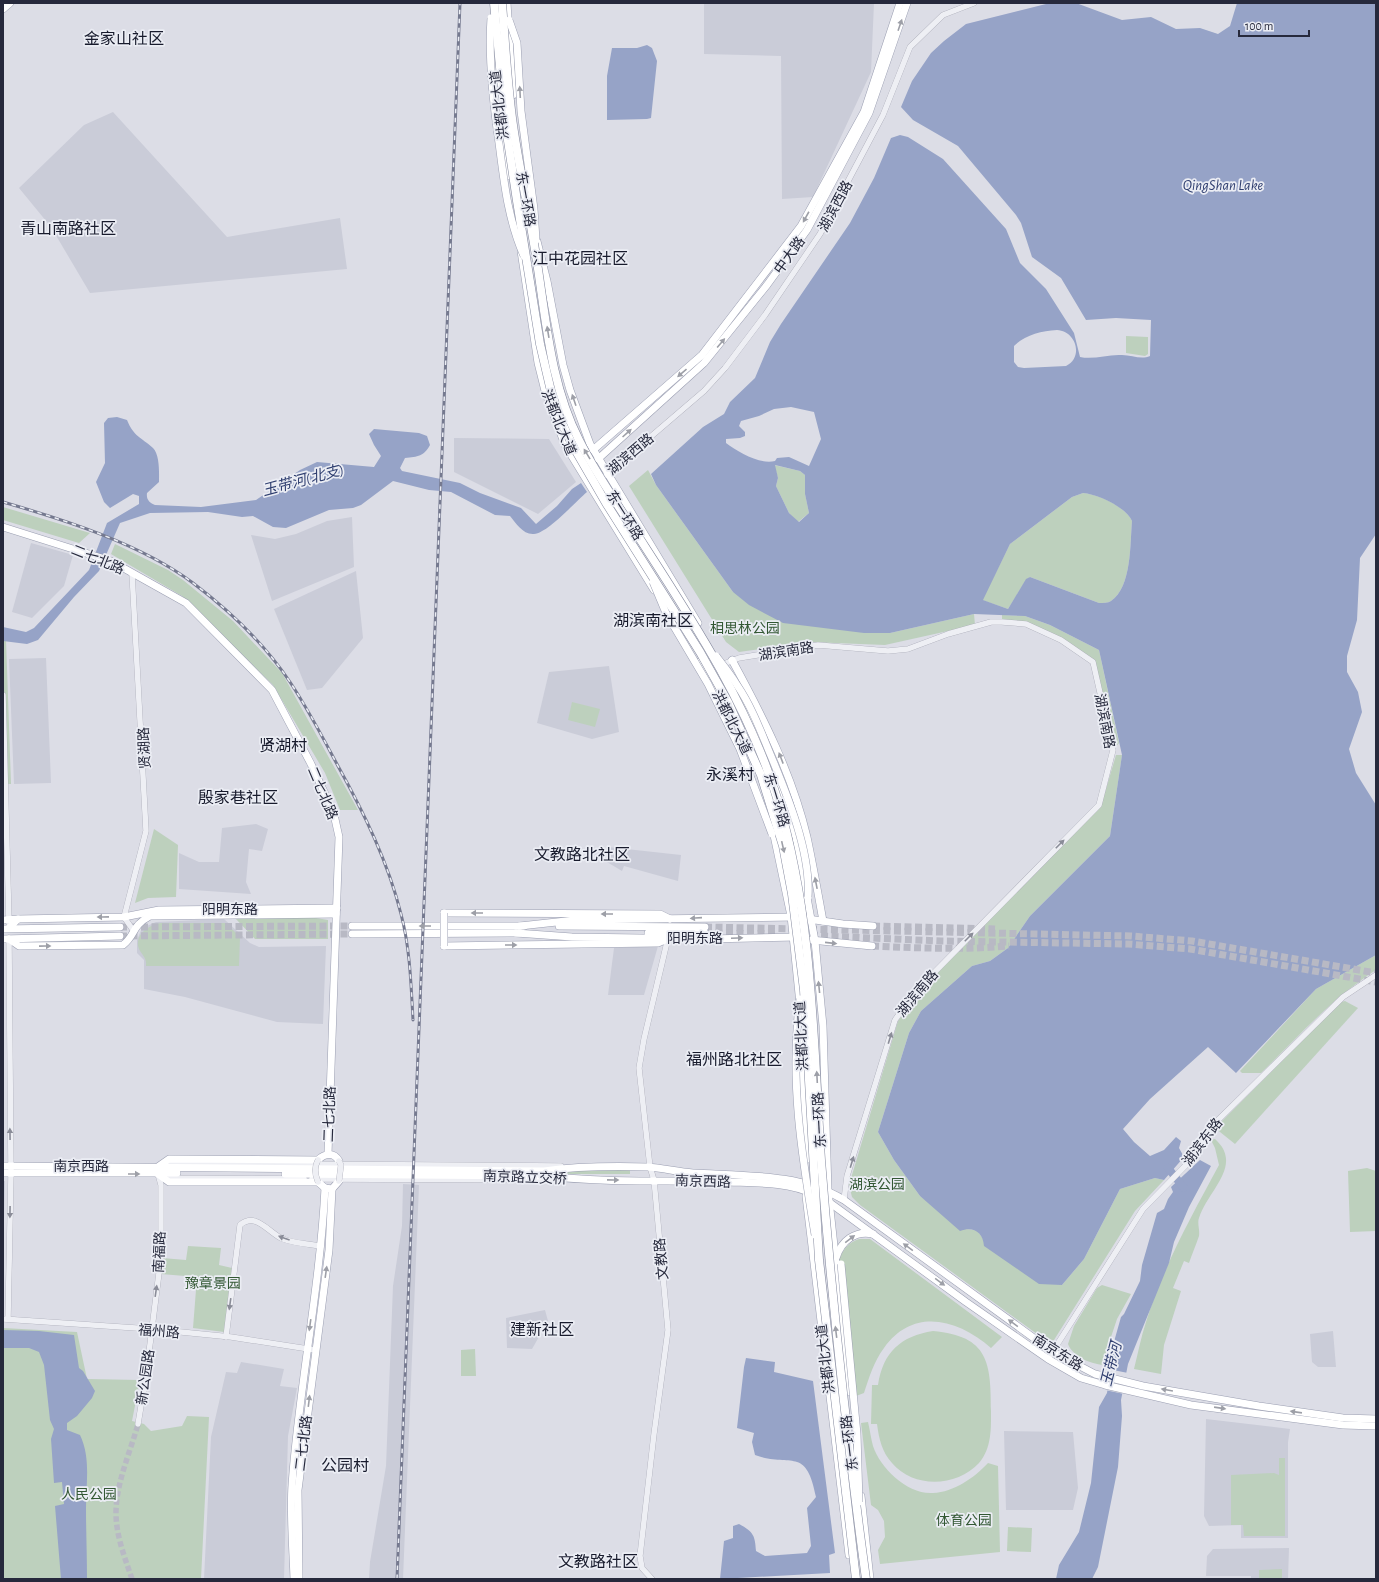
<svg xmlns="http://www.w3.org/2000/svg" width="1379" height="1582" font-family="'Alegreya Sans','Noto Sans SC',sans-serif">
<style>
.built{fill:#caccd8}
.green{fill:#bdd0bd}
.water{fill:#96a3c7;fill-rule:evenodd}
.pier{fill:#dcdde6}
.lines{fill:none;stroke-linecap:round;stroke-linejoin:round}
.river{stroke:#96a3c7;stroke-width:8}
.minor-tunnel{stroke:#b8b9c4;stroke-width:5.5;stroke-dasharray:5.5 3;stroke-linecap:butt}
.major-tunnel{stroke:#b8b9c4;stroke-width:7;stroke-dasharray:7 3.5;stroke-linecap:butt}
.minor-casing{stroke:#a2a3b0;stroke-width:6}
.major-casing{stroke:#9b9fb2;stroke-width:8}
.minor{stroke:#eeeff4;stroke-width:5.5}
.major{stroke:#fff;stroke-width:7}
.rail-casing{stroke:#75798f;stroke-width:3}
.rail{stroke:#ebedf4;stroke-width:1.5;stroke-dasharray:4.5;stroke-linecap:butt}
.minor-bridge-casing{stroke:#a2a3b0;stroke-width:6;stroke-linecap:butt}
.major-bridge-casing{stroke:#9b9fb2;stroke-width:8;stroke-linecap:butt}
.highway-bridge-casing{stroke:#83889d;stroke-width:9;stroke-linecap:butt}
.minor-bridge{stroke:#eeeff4;stroke-width:5.5}
.major-bridge{stroke:#fff;stroke-width:7}
.highway-bridge{stroke:#fff;stroke-width:8}
.oneway{fill:#9d9fa7}
.oneway2{fill:#8a8c98}
.labels{text-anchor:middle;stroke-width:3.5;stroke-linejoin:round;paint-order:stroke}
.street-label{font-size:14px;fill:#26293c;stroke:#ebedf4}
.park-label{font-size:14px;fill:#335834;stroke:#ebedf4}
.water-label{font-size:15px;font-style:italic;fill:#303f70;stroke:#ebedf4}
.quarter-label{font-size:16px;fill:#181b2d;stroke:#ebedf4}
</style>
<rect width="100%" height="100%" fill="#dcdde6"/>
<!-- built -->
<g class="built">
<path d="M704,3H874L871,72L813,197L782,199L781,56L704,54Z"/>
<path d="M113,112L227,237L340,218L347,269L90,293L51,227L19,188L84,125Z"/>
<path d="M454,438L549,439L576,482L538,514L454,472Z"/>
<path d="M352,517L354,567L272,601L251,535L275,539L296,534L327,521Z"/>
<path d="M31,543L73,555L64,586L32,618L12,612Z"/>
<path d="M356,571L363,638L322,688L307,690L274,609Z"/>
<path d="M46,658L51,783L14,784L9,659Z"/>
<path d="M609,666L619,732L592,739L537,723L549,672Z"/>
<path d="M256,824L268,829L262,851L249,849L246,882L251,894L179,889V853L199,862H219L222,828Z"/>
<path d="M608,847L681,855L678,881L624,866L622,871L607,862Z"/>
<path d="M224,919L250,943L259,947L326,946L323,1024L277,1022L185,997L144,989V960L137,953V940L142,928L156,922Z"/>
<path d="M658,946L644,995H608L614,948Z"/>
<path d="M3,1181H5L4,1220H3Z"/>
<path d="M403,1184L419,1185L403,1579H369L370,1562L386,1466L393,1286L402,1226Z"/>
<path d="M545,1310L548,1321L532,1349L507,1348L506,1318Z"/>
<path d="M1333,1331L1336,1367H1318L1312,1362L1310,1334Z"/>
<path d="M241,1362L284,1369L280,1386L297,1388L288,1436L284,1579H204L211,1437L226,1372L237,1373Z"/>
<path d="M1206,1419L1290,1429L1288,1442V1538H1241V1525L1209,1526L1204,1516Z"/>
<path d="M1004,1431L1073,1432L1078,1488L1073,1510H1006Z"/>
<path d="M1289,1548L1288,1579H1251V1576H1206L1207,1556L1213,1549Z"/>
</g>
<!-- green -->
<g class="green">
<path d="M1126,336L1148,337V354L1145,356L1126,353Z"/>
<path d="M774,465L800,471L805,475V494L809,513L798,522L789,513L776,486L778,478Z"/>
<path d="M648,470L656,485L733,592L890,633L974,614L975,625L885,645L810,642L739,652L726,642L629,486Z"/>
<path d="M1083,493C1098,494 1126,507 1132,521C1130,543 1132,587 1111,601C1108,603 1103,603 1099,603L1030,577L1026,580L1008,609L982,600L1010,544L1072,497Z"/>
<path d="M3,507L90,533L79,543L3,520Z"/>
<path d="M115,544L168,570L183,580L233,621L282,673L358,810H340L325,773L273,685L182,596L111,554Z"/>
<path d="M1002,615L1025,616L1050,625L1099,650L1119,743L1113,750L1093,662L1084,654L1026,624L1002,622Z"/>
<path d="M3,638L6,639L11,784H3Z"/>
<path d="M572,702L600,709L595,727L568,720Z"/>
<path d="M1116,755H1122L1110,836L1030,916L1008,948L990,961L972,966L921,1011L909,1033L878,1132L894,1160L920,1196L965,1229L977,1230L984,1240L1062,1285L1084,1259L1120,1189L1155,1178L1164,1180L1135,1211L1054,1340L1048,1342L860,1205L852,1197L849,1185L898,1021L929,981L1101,806Z"/>
<path d="M154,829L178,845L176,897L148,898L135,903Z"/>
<path d="M235,918H316L328,920V939H255Z"/>
<path d="M161,923H226L240,937L239,966H146C147,958 142,955 139,949C134,934 149,925 161,923Z"/>
<path d="M1376,955V970C1332,998 1298,1037 1261,1073H1242L1240,1071L1316,989Z"/>
<path d="M1345,1001L1358,1008L1235,1144L1215,1128L1341,1002Z"/>
<path d="M1215,1139C1244,1165 1208,1190 1199,1218C1197,1223 1200,1230 1199,1236C1196,1245 1192,1254 1189,1263L1184,1261L1173,1288L1181,1291L1164,1345L1161,1374L1134,1369C1138,1353 1141,1337 1146,1322C1163,1267 1192,1215 1219,1165L1215,1148L1211,1140Z"/>
<path d="M1367,1168L1376,1171V1231L1350,1232L1348,1171Z"/>
<path d="M630,1170V1174H561V1171Z"/>
<path d="M859,1239H870L1002,1337L991,1348C958,1319 913,1307 884,1348C874,1361 869,1378 864,1393L856,1396L839,1259C844,1248 848,1243 859,1239Z"/>
<path d="M188,1246L221,1248L219,1265L232,1268L224,1332L193,1328L197,1277L161,1274L162,1258L186,1260Z"/>
<path d="M1102,1285L1131,1294L1117,1319L1103,1361L1107,1362V1365C1092,1365 1073,1357 1068,1344L1074,1326L1097,1288Z"/>
<path d="M3,1328L77,1332L87,1379L140,1380L132,1421L144,1424L151,1431L182,1426L187,1416L209,1417L201,1579H3Z"/>
<path d="M933,1331C989,1336 991,1363 991,1411C991,1428 992,1448 979,1463C957,1487 914,1489 892,1463C882,1452 879,1439 877,1424H871L872,1385H878C883,1352 901,1336 933,1331Z"/>
<path d="M475,1349L476,1376H461V1350Z"/>
<path d="M868,1422C870,1430 871,1439 873,1446C880,1468 908,1495 933,1493C954,1492 974,1478 988,1463L998,1466L1000,1552L880,1564L878,1550L885,1537L884,1521L878,1510L871,1505L861,1423Z"/>
<path d="M1279,1458H1285V1536H1244L1243,1525H1231V1475L1274,1473L1279,1475Z"/>
<path d="M1008,1527L1032,1528L1031,1552L1007,1551Z"/>
<path d="M1282,1569V1579H1259V1570Z"/>
</g>
<!-- water -->
<g class="water">
<path d="M1050,3H1076L1122,20L1151,17L1176,29L1200,28L1218,34L1230,26L1237,3H1376V534L1360,558L1357,620L1347,656V672L1358,692L1362,712L1349,749L1356,773L1376,805V955L1316,989L1236,1073L1208,1047L1150,1099L1123,1129L1134,1142L1150,1156L1164,1150L1176,1137L1181,1141L1179,1148L1184,1157L1164,1180L1155,1178L1120,1189L1084,1259L1062,1285L1039,1284L984,1246C983,1232 973,1226 960,1231L920,1196L894,1160L878,1132L909,1033L921,1011L972,966L990,961L1008,948L1030,916L1110,836L1122,755L1099,650L1050,625L1025,616L974,614L890,633H864L783,623L749,605L733,592L656,485L651,474L703,427L724,414L730,402L755,378L770,342L781,324L850,223L874,178L891,138L900,135L908,137L943,159L1006,229L1020,263L1046,289L1074,333L1080,357C1094,360 1108,354 1122,355C1132,355 1141,360 1150,356L1151,320L1116,318L1086,320L1061,278L1032,257L1021,223L1016,215L958,146L913,120L901,107L912,81L931,53L944,41L966,24ZM1057,330C1076,331 1084,357 1066,366L1024,368L1018,367L1014,362V346C1025,335 1041,331 1057,330ZM791,407L814,412L821,439L809,466L789,457L777,458L775,461C760,465 738,452 726,443V439L740,438L745,436V432L739,426L741,421L759,416L774,409ZM775,465L800,471L805,475V494L809,513L799,522L789,513L776,486L778,478ZM1083,493C1097,494 1126,507 1132,521C1130,543 1132,587 1111,601C1108,603 1103,603 1099,603L1030,577L1026,579L1008,609L983,600L1010,544L1072,497Z"/>
<path d="M647,45L652,48L657,61L651,118L647,119L607,120V76L612,48H637Z"/>
<path d="M117,417L127,420C134,437 141,437 153,448C160,455 159,473 159,482L147,493C146,500 150,503 155,505L201,507L256,500L300,470L317,462L374,467L381,456L374,445L369,434L374,429L419,433L427,436L430,445C424,456 418,457 405,458L400,468L402,471L460,483L480,493L521,508L536,524L557,506L572,489L581,483L587,492C575,502 548,533 534,534C523,535 516,523 510,516L495,515L451,492L429,490L393,481L361,505L353,508L329,510L286,528L273,527L253,516L242,517L208,512L150,513L120,523L99,571L74,597L38,640L27,644L3,641V627L26,632L34,628L89,570L107,523L139,504V496L133,494L110,508L104,502L96,482L105,463L104,423L108,418Z"/>
<path d="M1200,1160L1211,1166L1189,1207L1174,1242L1169,1263L1128,1364L1121,1400L1122,1416L1118,1467L1098,1567L1092,1579H1056L1059,1565L1079,1532L1091,1483L1099,1407L1107,1393L1111,1366L1110,1356L1121,1317L1124,1314L1140,1281L1142,1265L1157,1213L1164,1209L1168,1199L1173,1192L1171,1187Z"/>
<path d="M3,1330L39,1331L74,1335L79,1368L83,1371L95,1391L92,1398L77,1416L67,1423V1430L80,1435C91,1458 86,1483 86,1508C86,1531 87,1555 87,1579H61L55,1506L64,1504L62,1482L54,1483L51,1439L54,1429L50,1420L44,1365L39,1352L29,1348H3Z"/>
<path d="M746,1358L775,1362L774,1372L813,1381L835,1553L829,1555L830,1573L720,1579L724,1541L733,1538V1526L739,1524C754,1532 755,1536 756,1551L765,1556L807,1553L811,1546L807,1508L816,1497C806,1445 791,1468 755,1455L752,1442L754,1433L737,1428L744,1367Z"/>
</g>
<!-- pier -->
<path class="pier" d="M1108,1369L1128,1373L1124,1394L1105,1390Z"/>
<g class="lines">
<!-- river -->
<path class="river" d="M1168,1168L1184,1188"/>
<!-- minor-tunnel -->
<path class="minor-tunnel" d="M132,1579C125,1558 116,1536 116,1513C116,1483 130,1453 138,1424"/>
<!-- major-tunnel -->
<g class="major-tunnel">
<path d="M873,926L995,929"/>
<path d="M120,927L352,926"/>
<path d="M705,927L1131,936L1192,941L1376,973"/>
<path d="M705,933L775,934"/>
<path d="M800,935L941,941L1128,944L1190,949L1376,982"/>
<path d="M120,936L352,934"/>
<path d="M872,946C918,948 963,950 1009,946"/>
</g>
<defs>
<g id="minor">
<path d="M599,481L704,391L725,368L765,315L820,234L883,115L910,47L943,15L974,3"/>
<path d="M132,573L146,831L124,917L133,930"/>
<path d="M721,665L739,658L818,645L888,651L908,649L948,634L991,622H1002L1026,624L1061,640L1093,662L1113,750L1099,805L915,992L895,1020L847,1176L844,1200"/>
<path d="M3,695L9,923"/>
<path d="M164,1165L173,1163L561,1166"/>
<path d="M312,1179L556,1180"/>
<path d="M3,1319L151,1329L231,1337L315,1350"/>
<path d="M8,1319L11,1173L9,939"/>
<path d="M226,1337L240,1225C256,1212 267,1231 281,1238C290,1243 310,1244 321,1246"/>
<path d="M1048,1359L1143,1209L1191,1160L1214,1124L1343,997L1376,975"/>
<path d="M138,1424L146,1376L161,1257V1185L158,1174L171,1178L304,1179"/>
<path d="M652,1579L642,1568L640,1556L654,1434L668,1330L654,1180L650,1167L639,1068L644,1039L668,938"/>
</g>
<g id="major">
<path d="M507,3L513,95"/>
<path d="M3,9L10,3"/>
<path d="M493,49L499,118L509,176"/>
<path d="M537,241L547,281L563,365L570,390L590,444L698,623"/>
<path d="M521,251L538,363L545,391L565,445L654,590"/>
<path d="M593,450L702,355L801,226L864,112L900,3"/>
<path d="M598,459L704,363L767,285L807,230L869,113L907,3"/>
<path d="M3,527L111,561L186,603L272,690L311,764L331,807L335,819L339,837L328,1154"/>
<path d="M732,660C763,717 792,774 807,837C813,865 818,893 823,921"/>
<path d="M699,662L726,705"/>
<path d="M736,692L766,752"/>
<path d="M777,780L796,838L815,941L823,1026L828,1191L850,1392"/>
<path d="M768,807L791,916L800,1004"/>
<path d="M444,913L660,914L670,919"/>
<path d="M808,919L843,924L873,926"/>
<path d="M3,920L18,919"/>
<path d="M352,926H524"/>
<path d="M520,926L575,920L796,917"/>
<path d="M559,926L705,927"/>
<path d="M9,928L18,919L124,917L159,910L337,908"/>
<path d="M3,929L120,927"/>
<path d="M516,933L572,937L709,939L797,937"/>
<path d="M648,933H705"/>
<path d="M352,934L520,933"/>
<path d="M3,939L120,936"/>
<path d="M9,939L19,946L123,945C136,935 131,926 150,916L336,914"/>
<path d="M811,940L872,946"/>
<path d="M444,946L658,943L667,939"/>
<path d="M801,1014L806,1160"/>
<path d="M3,1166L544,1171C579,1166 613,1166 648,1167C663,1168 678,1172 693,1173C744,1176 800,1173 844,1200L1053,1352L1095,1374L1143,1386L1259,1406L1343,1418L1376,1419"/>
<path d="M159,1166L169,1159L318,1160C325,1153 334,1152 339,1161"/>
<path d="M3,1173H177"/>
<path d="M158,1174L169,1182H318L325,1188L332,1189L339,1181"/>
<path d="M285,1174L545,1176C606,1183 668,1180 729,1182C756,1183 788,1182 813,1194"/>
<path d="M806,1196L849,1555"/>
<path d="M826,1200L966,1302L1048,1359L1081,1378L1105,1385L1191,1405L1343,1425L1376,1426"/>
<path d="M836,1258C841,1241 855,1230 873,1234"/>
<path d="M861,1496L870,1579"/>
<path d="M294,1579C293,1548 290,1516 292,1485C299,1386 320,1288 325,1188"/>
<path d="M299,1579L298,1490L329,1250L332,1189"/>
</g>
</defs>
<!-- minor casing -->
<use href="#minor" class="minor-casing"/>
<!-- major casing -->
<use href="#major" class="major-casing"/>
<!-- minor -->
<use href="#minor" class="minor"/>
<!-- major -->
<use href="#major" class="major"/>
<defs>
<g id="rail">
<path d="M3,502C65,520 141,544 193,583C230,611 264,643 290,682C308,709 323,738 338,766C364,813 388,862 401,914C410,948 411,984 413,1020"/>
<path d="M397,1579L460,3"/>
</g>
</defs>
<!-- rail casing -->
<use href="#rail" class="rail-casing"/>
<!-- rail -->
<use href="#rail" class="rail"/>
<defs>
<g id="minor-bridge">
<path d="M339,1161L341,1165L339,1181"/>
<path d="M318,1182C315,1175 314,1167 318,1160"/>
</g>
<g id="major-bridge">
<path d="M491,18C488,59 493,102 499,143C504,182 508,220 524,256"/>
<path d="M509,20L517,43L521,111L534,209L536,240"/>
<path d="M653,582L666,613L708,684L740,749L772,834"/>
<path d="M716,656C723,665 731,675 737,685C752,707 761,732 771,756C788,797 811,853 808,897"/>
<path d="M444,946V913"/>
<path d="M800,999C789,1078 802,1157 815,1235"/>
<path d="M841,1264L857,1434L859,1502"/>
</g>
<g id="highway-bridge">
<path d="M494,3L505,121L517,201L540,344L550,387L559,417L573,446L606,503L700,652L728,702L761,775L783,846L792,894L804,990L819,1260L856,1579"/>
<path d="M502,3C505,41 507,80 512,118C518,164 529,210 536,256C546,318 550,384 579,440C596,474 619,507 640,539C693,621 749,706 778,801C813,918 813,1039 821,1160C832,1300 847,1440 866,1579"/>
</g>
</defs>
<!-- minor-bridge casing -->
<use href="#minor-bridge" class="minor-bridge-casing"/>
<!-- major-bridge casing -->
<use href="#major-bridge" class="major-bridge-casing"/>
<!-- highway-bridge casing -->
<use href="#highway-bridge" class="highway-bridge-casing"/>
<!-- minor-bridge -->
<use href="#minor-bridge" class="minor-bridge"/>
<!-- major-bridge -->
<use href="#major-bridge" class="major-bridge"/>
<!-- highway-bridge -->
<use href="#highway-bridge" class="highway-bridge"/>
</g>
<!-- one-way arrows -->
<defs><path id="oneway-solid" d="M-6-.8H1V-3.2L6.5 0L1 3.2V.8H-6Z"/></defs>
<g class="oneway">
<use href="#oneway-solid" transform="translate(900 25) rotate(-71)"/>
<use href="#oneway-solid" transform="translate(520 92) rotate(-93)"/>
<use href="#oneway-solid" transform="translate(806 217) rotate(119)"/>
<use href="#oneway-solid" transform="translate(548 332) rotate(-99)"/>
<use href="#oneway-solid" transform="translate(721 343) rotate(-50)"/>
<use href="#oneway-solid" transform="translate(682 373) rotate(139)"/>
<use href="#oneway-solid" transform="translate(574 400) rotate(-109)"/>
<use href="#oneway-solid" transform="translate(627 433) rotate(-42)"/>
<use href="#oneway-solid" transform="translate(587 454) rotate(-121)"/>
<use href="#oneway-solid" transform="translate(781 758) rotate(-111)"/>
<use href="#oneway-solid" transform="translate(783 847) rotate(77)"/>
<use href="#oneway-solid" transform="translate(816 883) rotate(-101)"/>
<use href="#oneway-solid" transform="translate(477 913) rotate(180)"/>
<use href="#oneway-solid" transform="translate(607 914) rotate(-180)"/>
<use href="#oneway-solid" transform="translate(103 917) rotate(179)"/>
<use href="#oneway-solid" transform="translate(696 918) rotate(176)"/>
<use href="#oneway-solid" transform="translate(425 926) rotate(180)"/>
<use href="#oneway-solid" transform="translate(737 938) rotate(-2)"/>
<use href="#oneway-solid" transform="translate(831 943) rotate(6)"/>
<use href="#oneway-solid" transform="translate(511 945)"/>
<use href="#oneway-solid" transform="translate(45 946) rotate(-1)"/>
<use href="#oneway-solid" transform="translate(819 987) rotate(-96)"/>
<use href="#oneway-solid" transform="translate(817 1077) rotate(-93)"/>
<use href="#oneway-solid" transform="translate(134 1174)"/>
<use href="#oneway-solid" transform="translate(613 1180) rotate(1)"/>
<use href="#oneway-solid" transform="translate(850 1239) rotate(-37)"/>
<use href="#oneway-solid" transform="translate(908 1247) rotate(-144)"/>
<use href="#oneway-solid" transform="translate(326 1272) rotate(-82)"/>
<use href="#oneway-solid" transform="translate(940 1282) rotate(36)"/>
<use href="#oneway-solid" transform="translate(1013 1323) rotate(-144)"/>
<use href="#oneway-solid" transform="translate(310 1325) rotate(98)"/>
<use href="#oneway-solid" transform="translate(836 1332) rotate(-97)"/>
<use href="#oneway-solid" transform="translate(1167 1390) rotate(-170)"/>
<use href="#oneway-solid" transform="translate(309 1401) rotate(-83)"/>
<use href="#oneway-solid" transform="translate(1220 1408) rotate(8)"/>
<use href="#oneway-solid" transform="translate(1296 1412) rotate(-172)"/>
</g>
<g class="oneway2">
<use href="#oneway-solid" transform="translate(1060 844) rotate(-45)"/>
<use href="#oneway-solid" transform="translate(969 937) rotate(-45)"/>
<use href="#oneway-solid" transform="translate(890 1038) rotate(-73)"/>
<use href="#oneway-solid" transform="translate(10 1134) rotate(-91)"/>
<use href="#oneway-solid" transform="translate(852 1162) rotate(-73)"/>
<use href="#oneway-solid" transform="translate(10 1212) rotate(91)"/>
<use href="#oneway-solid" transform="translate(284 1238) rotate(-160)"/>
<use href="#oneway-solid" transform="translate(156 1291) rotate(-82)"/>
<use href="#oneway-solid" transform="translate(230 1304) rotate(98)"/>
</g>
<g class="labels">
<!-- street labels -->
<g class="street-label">
<text transform="translate(499 105) rotate(-97)" y="5">洪都北大道</text>
<text transform="translate(526 199) rotate(80)" y="5">东一环路</text>
<text transform="translate(835 206) rotate(-62)" y="5">湖滨西路</text>
<text transform="translate(789 255) rotate(-54)" y="5">中大路</text>
<text transform="translate(559 422) rotate(68)" y="5">洪都北大道</text>
<text transform="translate(630 454) rotate(-40)" y="5">湖滨西路</text>
<text transform="translate(625 515) rotate(58)" y="5">东一环路</text>
<text transform="translate(98 559) rotate(22)" y="5">二七北路</text>
<text transform="translate(786 651) rotate(-9)" y="5">湖滨南路</text>
<text transform="translate(1105 721) rotate(79)" y="5">湖滨南路</text>
<text transform="translate(732 722) rotate(63)" y="5">洪都北大道</text>
<text transform="translate(144 748) rotate(-93)" y="5">贤湖路</text>
<text transform="translate(323 793) rotate(67)" y="5">二七北路</text>
<text transform="translate(777 800) rotate(73)" y="5">东一环路</text>
<text x="230" y="914">阳明东路</text>
<text x="695" y="943">阳明东路</text>
<text transform="translate(917 993) rotate(-50)" y="5">湖滨南路</text>
<text transform="translate(801 1036) rotate(-93)" y="5">洪都北大道</text>
<text transform="translate(329 1114) rotate(-88)" y="5">二七北路</text>
<text transform="translate(819 1120) rotate(-93)" y="5">东一环路</text>
<text transform="translate(1202 1142) rotate(-53)" y="5">湖滨东路</text>
<text x="81" y="1171">南京西路</text>
<text transform="translate(525 1177) rotate(2)" y="5">南京路立交桥</text>
<text transform="translate(703 1181) rotate(2)" y="5">南京西路</text>
<text transform="translate(159 1252) rotate(-87)" y="5">南福路</text>
<text transform="translate(661 1259) rotate(-95)" y="5">文教路</text>
<text transform="translate(159 1331) rotate(5)" y="5">福州路</text>
<text transform="translate(1058 1352) rotate(32)" y="5">南京东路</text>
<text transform="translate(825 1359) rotate(-97)" y="5">洪都北大道</text>
<text transform="translate(145 1377) rotate(-82)" y="5">新公园路</text>
<text transform="translate(303 1443) rotate(-83)" y="5">二七北路</text>
<text transform="translate(849 1443) rotate(-97)" y="5">东一环路</text>
</g>
<!-- park labels -->
<g class="park-label">
<text x="745" y="633">相思林公园</text>
<text x="877" y="1189">湖滨公园</text>
<text x="213" y="1288">豫章景园</text>
<text x="89" y="1499">人民公园</text>
<text x="964" y="1525">体育公园</text>
</g>
<!-- water labels -->
<g class="water-label">
<text x="1223" y="190">QingShan Lake</text>
<text transform="translate(303 480) rotate(-15)" y="5">玉带河(北支)</text>
<text transform="translate(1111 1364) rotate(-76)" y="5">玉带河</text>
</g>
<!-- quarter labels -->
<g class="quarter-label">
<text x="124" y="44">金家山社区</text>
<text x="68" y="234">青山南路社区</text>
<text x="580" y="264">江中花园社区</text>
<text x="653" y="626">湖滨南社区</text>
<text x="283" y="751">贤湖村</text>
<text x="730" y="780">永溪村</text>
<text x="238" y="803">殷家巷社区</text>
<text x="582" y="860">文教路北社区</text>
<text x="734" y="1065">福州路北社区</text>
<text x="542" y="1335">建新社区</text>
<text x="345" y="1471">公园村</text>
<text x="598" y="1567">文教路社区</text>
</g>
</g>
<!-- border -->
<rect width="1379" height="1582" fill="none" stroke="#26293c" stroke-width="8"/>
<!-- scale -->
<path d="M1239 30v6h70v-6" fill="none" stroke="#26293c" stroke-width="2"/>
<text x="1245" y="30" font-size="12" fill="#26293c" stroke="#ebedf4" stroke-width="3" paint-order="stroke">100 m</text>
</svg>
